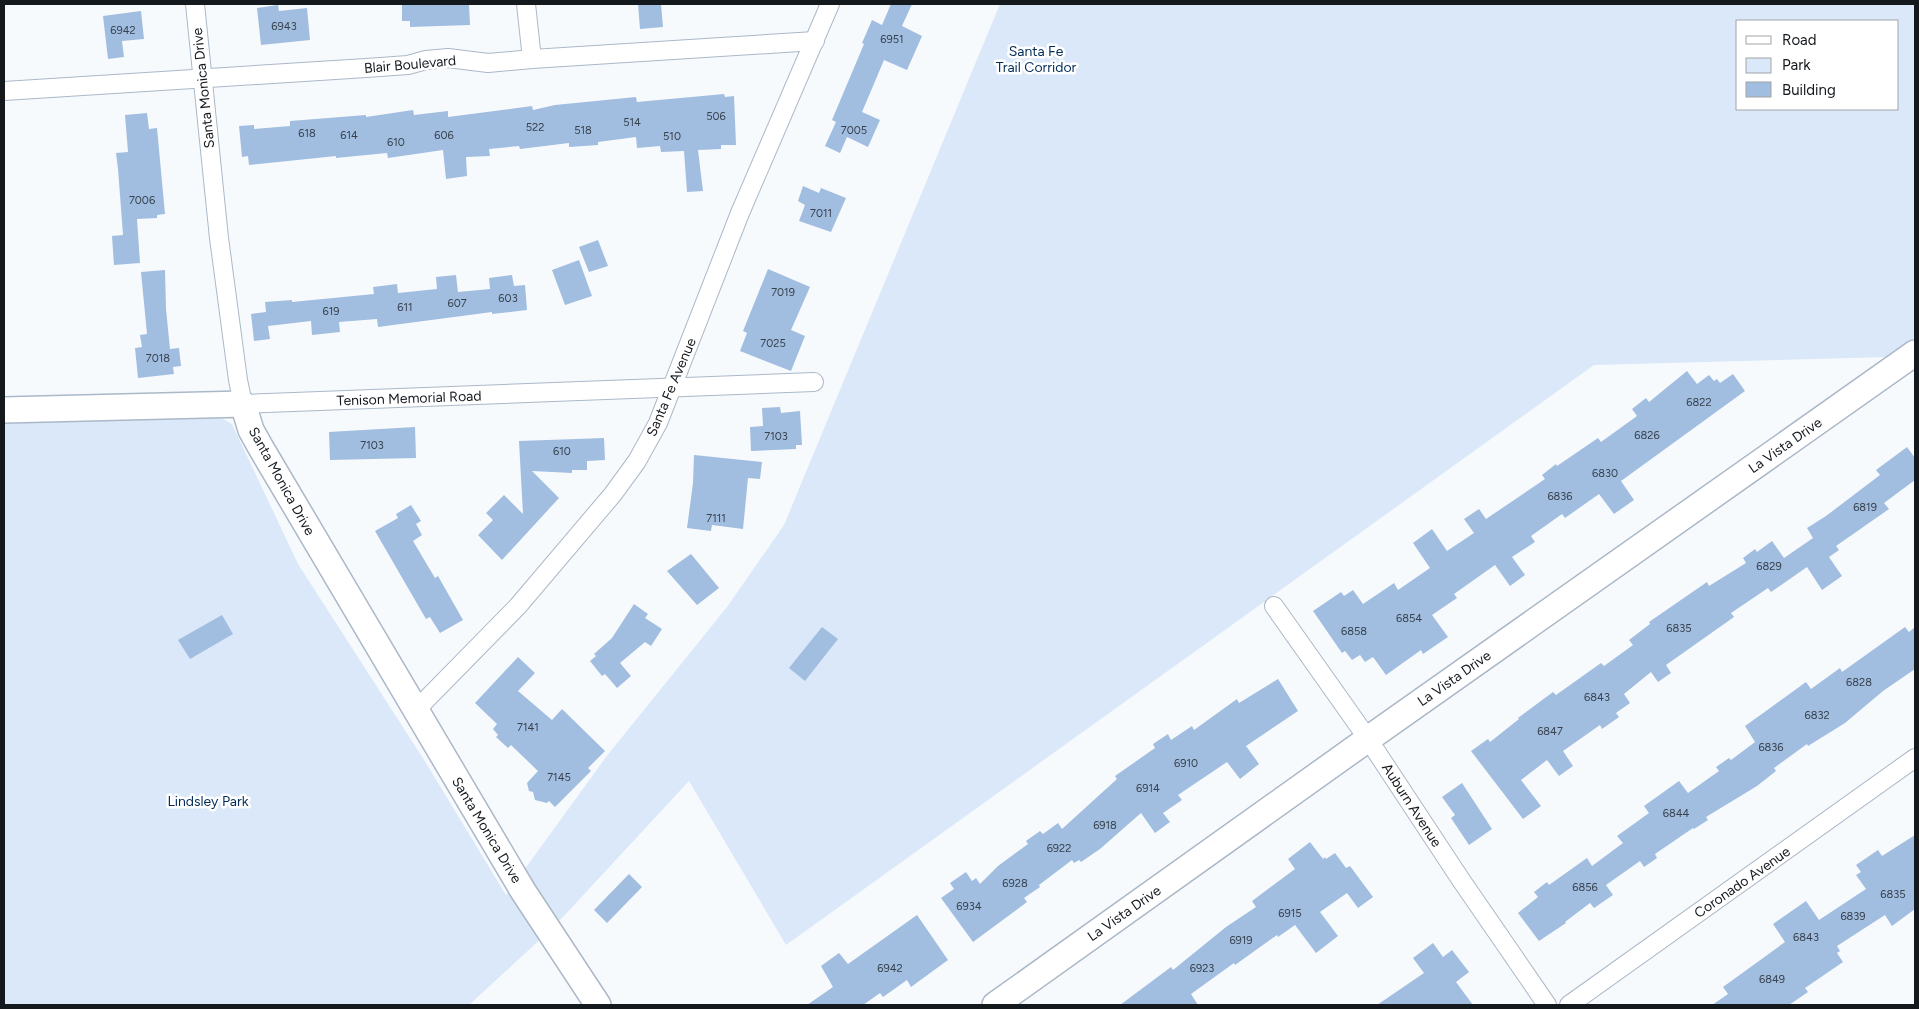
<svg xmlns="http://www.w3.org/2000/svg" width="1919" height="1009" font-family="Figtree,sans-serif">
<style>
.green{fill:#dae8f9;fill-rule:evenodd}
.building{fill:#a1bde0}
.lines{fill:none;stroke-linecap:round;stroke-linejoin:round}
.street-casing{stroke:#abb8c8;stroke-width:20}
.secondary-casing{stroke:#abb8c8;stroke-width:28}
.street{stroke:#fff;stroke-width:18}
.secondary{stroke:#fff;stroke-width:25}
.labels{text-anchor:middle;stroke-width:5;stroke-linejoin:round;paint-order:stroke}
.number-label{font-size:11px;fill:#37424e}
.park-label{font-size:14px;fill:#022c57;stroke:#fff}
.street-label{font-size:14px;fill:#14191e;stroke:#fff}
</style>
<rect width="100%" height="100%" fill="#f7fafd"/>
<!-- green -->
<path class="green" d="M1000,4H1915V338L1889,357L1594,365L786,945L689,781L563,917L532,947L469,1005H4V420L220,417L232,424L298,564L426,763L506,895L606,757L727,607L784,525ZM1738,21H1898V109H1738Z"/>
<!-- building -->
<g class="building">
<path d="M402,4H469L470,25L410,27V21H402Z"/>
<path d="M638,4H661L663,27L640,29Z"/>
<path d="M891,4H912L902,26L922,36L907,70L884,60L862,112L880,120L868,147L847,137L840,153L825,146L836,122L832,120L864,44L862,43L872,20L882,25Z"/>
<path d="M278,5L279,11L307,8L310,40L261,45L257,8Z"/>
<path d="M141,11L144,39L122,41L124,57L108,59L103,16Z"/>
<path d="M724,94L725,97L734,96L736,145H721V149L698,150L703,191L687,192L684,151L661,152L660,146L637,148L636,137L598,142V145L569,147V143L520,149L519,146L489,149L490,156L466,157L467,176L446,179L443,150L388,158L387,153L336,158V156L249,165L248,156L242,157L239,126L254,125V129L290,126V121L366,115V117L413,110L414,115L448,111V117L532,106L533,110L555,105L636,97L637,102Z"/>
<path d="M147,113L149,129L157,128L165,214L157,215V218L137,219L140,263L114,265L112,236L123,235L118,169L116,153L128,152L125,115Z"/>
<path d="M803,186L819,193L821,188L846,198L831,232L799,221L805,205L798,201Z"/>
<path d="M598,240L608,266L589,272L579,247Z"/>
<path d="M579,260L592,296L565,305L552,270Z"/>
<path d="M768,269L810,287L791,330L805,336L791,371L740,351L747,333L743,331Z"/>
<path d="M165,270L166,309L170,349L179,348L181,366L173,367L174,374L138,378L135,348L142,347L140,335L147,334L141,272Z"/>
<path d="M456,275L458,292L490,289L489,278L512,275L514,286L525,285L527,310L492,314V312L378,327L377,319L339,322L340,332L312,335L311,321L268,326L270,339L254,341L251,314L266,312L265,302L292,300V302L374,294L373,287L397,284L398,293L437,289L436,277Z"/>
<path d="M1687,371L1697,384L1709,375L1714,381L1717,379L1720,383L1733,374L1745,391L1621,481L1634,500L1614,514L1599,494L1565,518L1562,514L1531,536L1535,542L1512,557L1525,575L1510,586L1495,565L1454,594L1457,598L1432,615L1448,637L1423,654L1421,650L1386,675L1373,657L1365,662L1360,655L1352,660L1345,651L1342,653L1313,611L1341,592L1344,596L1353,590L1363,604L1394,583L1398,590L1430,568L1413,543L1432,529L1447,551L1474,533L1464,519L1479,509L1486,519L1545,479L1542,475L1556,464L1557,466L1598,438L1601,442L1637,416L1632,409L1646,398L1649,402Z"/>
<path d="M780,407L781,413L800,411L802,445H796V449L751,451L750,427L763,426L762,408Z"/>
<path d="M415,427L416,458L330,460L329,432Z"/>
<path d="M604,438L605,460L587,461V470H572V473L532,471L559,498L502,560L478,535L493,520L486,513L504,495L523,514L519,441Z"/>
<path d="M1907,447L1915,458V480L1884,503L1889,509L1836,546L1839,550L1829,557L1842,576L1822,590L1807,567L1771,592L1768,588L1731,613L1734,617L1666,665L1671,673L1658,682L1651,672L1624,694L1630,703L1616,713L1619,717L1602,729L1600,725L1563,751L1573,766L1559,776L1547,760L1521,780L1541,806L1523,819L1471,751L1488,739L1490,742L1519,719L1518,718L1553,692L1556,695L1601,663L1604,666L1633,645L1629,640L1650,624L1649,622L1707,582L1709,586L1746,563L1743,558L1755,549L1757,552L1772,541L1784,558L1813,538L1807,528L1826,516L1880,475L1876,470Z"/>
<path d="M694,455L762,462L760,479L748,478L743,529L712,525L711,531L687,528L693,483Z"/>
<path d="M411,505L421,521L416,524L422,535L413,541L435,578L438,576L463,620L440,633L430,617L426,619L375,531L398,518L396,514Z"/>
<path d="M691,554L719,588L697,605L667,571Z"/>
<path d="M634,604L648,614L645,618L662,629L651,646L645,642L620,663L631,676L617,688L605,674L602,676L590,661L596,656L594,654L612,638Z"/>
<path d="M222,615L233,634L190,659L178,640Z"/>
<path d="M822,627L838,639L805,681L789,668Z"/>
<path d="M1905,627L1909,632L1915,627V669L1883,691L1845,723L1808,746L1807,744L1774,768L1776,771L1757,786L1706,817L1708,820L1694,829L1693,828L1655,854L1657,858L1644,867L1640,861L1606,885L1613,895L1594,908L1590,903L1565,922L1566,923L1539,941L1518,913L1538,897L1534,892L1547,882L1549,885L1587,858L1592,866L1623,843L1617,836L1649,813L1644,806L1679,781L1688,793L1719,771L1716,767L1729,758L1731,760L1755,742L1745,726L1766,711L1806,682L1811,689L1840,668L1842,672Z"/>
<path d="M518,657L535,673L518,691L552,720L562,709L605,751L588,768L591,771L555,807L549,801L547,803L535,800L533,792L529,791L527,783L538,771L511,745L508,748L496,737L498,735L493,729L497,724L475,703Z"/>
<path d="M1278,679L1298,711L1246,746L1259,764L1240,779L1227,762L1178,795L1182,800L1163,813L1170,822L1155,833L1141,813L1100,849L1081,862L1079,860L1074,863L1072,860L1039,885L1040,887L1024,898L1027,902L973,942L941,898L954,889L950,883L966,872L972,881L976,878L980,884L998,866L1028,844L1026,841L1040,831L1043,834L1058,823L1062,829L1117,779L1115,776L1155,748L1153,744L1168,734L1171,740L1192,726L1194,730L1237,699L1239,703Z"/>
<path d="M1462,783L1492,829L1469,845L1451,818L1455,815L1442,797Z"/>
<path d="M1915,835V909L1892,926L1885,915L1837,946L1840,951L1837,953L1843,962L1805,988L1808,992L1789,1005H1712L1728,994L1723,987L1785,942L1773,924L1806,901L1819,920L1866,889L1856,875L1861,872L1856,865L1878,850L1882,856Z"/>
<path d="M1310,842L1323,859L1325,857L1326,859L1335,853L1346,868L1350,866L1373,897L1358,908L1347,893L1320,912L1338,936L1316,953L1295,925L1278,937L1277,935L1235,965L1234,963L1191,994L1198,1005H1120L1171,967L1173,970L1226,927L1256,907L1252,901L1295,869L1288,859Z"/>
<path d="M629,874L642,887L607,923L594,910Z"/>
<path d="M917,915L948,960L911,987L907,980L883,997L880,993L863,1005H807L833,987L821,966L839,953L848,964Z"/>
<path d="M1433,943L1443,957L1452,950L1469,972L1456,982L1473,1005H1377L1424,973L1413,958Z"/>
</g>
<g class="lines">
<defs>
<g id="street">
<path d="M195,4L219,238L238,380L243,404L814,382"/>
<path d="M526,4L532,59"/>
<path d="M4,91L366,68L408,65L426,60L448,58L488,63L532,59L815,41"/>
<path d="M1274,606L1368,739L1461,880L1547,1005"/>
<path d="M416,710L518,606L613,494L637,461L658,423L740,213L830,4"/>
<path d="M1569,1005L1915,758"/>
</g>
<g id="secondary">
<path d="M4,410L243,404L251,430L261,448L523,891L598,1005"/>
<path d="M995,1005L1368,739L1915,353"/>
</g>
</defs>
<!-- street casing -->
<use href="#street" class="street-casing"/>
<!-- secondary casing -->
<use href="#secondary" class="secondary-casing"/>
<!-- street -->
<use href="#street" class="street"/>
<!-- secondary -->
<use href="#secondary" class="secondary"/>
</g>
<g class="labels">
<!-- number labels -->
<g class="number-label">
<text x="284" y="30">6943</text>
<text x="123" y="34">6942</text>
<text x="892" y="43">6951</text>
<text x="716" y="120">506</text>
<text x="632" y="126">514</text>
<text x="535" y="131">522</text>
<text x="583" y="134">518</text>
<text x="854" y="134">7005</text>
<text x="307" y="137">618</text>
<text x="349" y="139">614</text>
<text x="444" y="139">606</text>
<text x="672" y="140">510</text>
<text x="396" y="146">610</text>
<text x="142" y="204">7006</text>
<text x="821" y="217">7011</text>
<text x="783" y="296">7019</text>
<text x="508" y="302">603</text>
<text x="457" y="307">607</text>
<text x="405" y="311">611</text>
<text x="331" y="315">619</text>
<text x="773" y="347">7025</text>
<text x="158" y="362">7018</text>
<text x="1699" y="406">6822</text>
<text x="1647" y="439">6826</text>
<text x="776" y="440">7103</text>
<text x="372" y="449">7103</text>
<text x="562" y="455">610</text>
<text x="1605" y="477">6830</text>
<text x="1560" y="500">6836</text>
<text x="1865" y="511">6819</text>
<text x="716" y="522">7111</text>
<text x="1769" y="570">6829</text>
<text x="1409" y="622">6854</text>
<text x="1679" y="632">6835</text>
<text x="1354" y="635">6858</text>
<text x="1859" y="686">6828</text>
<text x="1597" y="701">6843</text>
<text x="1817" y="719">6832</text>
<text x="528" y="731">7141</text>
<text x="1550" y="735">6847</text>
<text x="1771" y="751">6836</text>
<text x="1186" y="767">6910</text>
<text x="559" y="781">7145</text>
<text x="1148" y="792">6914</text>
<text x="1676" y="817">6844</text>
<text x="1105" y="829">6918</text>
<text x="1059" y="852">6922</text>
<text x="1015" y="887">6928</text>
<text x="1585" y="891">6856</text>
<text x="1893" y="898">6835</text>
<text x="969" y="910">6934</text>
<text x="1290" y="917">6915</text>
<text x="1853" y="920">6839</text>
<text x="1806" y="941">6843</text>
<text x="1241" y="944">6919</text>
<text x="890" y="972">6942</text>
<text x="1202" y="972">6923</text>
<text x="1772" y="983">6849</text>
</g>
<!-- park labels -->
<g class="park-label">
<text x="1036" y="56">Santa Fe<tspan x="1036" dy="16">Trail Corridor</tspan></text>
<text x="208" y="806">Lindsley Park</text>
</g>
<!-- street labels -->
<g class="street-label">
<text transform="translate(410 64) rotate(-5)" y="5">Blair Boulevard</text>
<text transform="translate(203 88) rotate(-96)" y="5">Santa Monica Drive</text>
<text transform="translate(671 387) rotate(-67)" y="5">Santa Fe Avenue</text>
<text transform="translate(409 398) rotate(-2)" y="5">Tenison Memorial Road</text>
<text transform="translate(1785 445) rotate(-35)" y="5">La Vista Drive</text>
<text transform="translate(282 481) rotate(61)" y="5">Santa Monica Drive</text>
<text transform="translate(1454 678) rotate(-35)" y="5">La Vista Drive</text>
<text transform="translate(1412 805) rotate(57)" y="5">Auburn Avenue</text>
<text transform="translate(487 830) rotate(59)" y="5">Santa Monica Drive</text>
<text transform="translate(1742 882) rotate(-35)" y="5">Coronado Avenue</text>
<text transform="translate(1124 913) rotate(-35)" y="5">La Vista Drive</text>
</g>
</g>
<!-- border -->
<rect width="1919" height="1009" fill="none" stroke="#14191e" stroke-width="10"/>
<!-- legend -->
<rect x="1736" y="20" width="162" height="90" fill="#ffffff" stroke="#a1a3a5"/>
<rect x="1746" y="36" width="25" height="8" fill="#ffffff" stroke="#a1a3a5"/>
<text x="1782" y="45" font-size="15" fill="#14191e">Road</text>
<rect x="1746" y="58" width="25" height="15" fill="#dae8f9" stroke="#a1a3a5"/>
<text x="1782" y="70" font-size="15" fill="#14191e">Park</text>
<rect x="1746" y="82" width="25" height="15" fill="#a1bde0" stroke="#a1a3a5"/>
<text x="1782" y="95" font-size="15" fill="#14191e">Building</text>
</svg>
